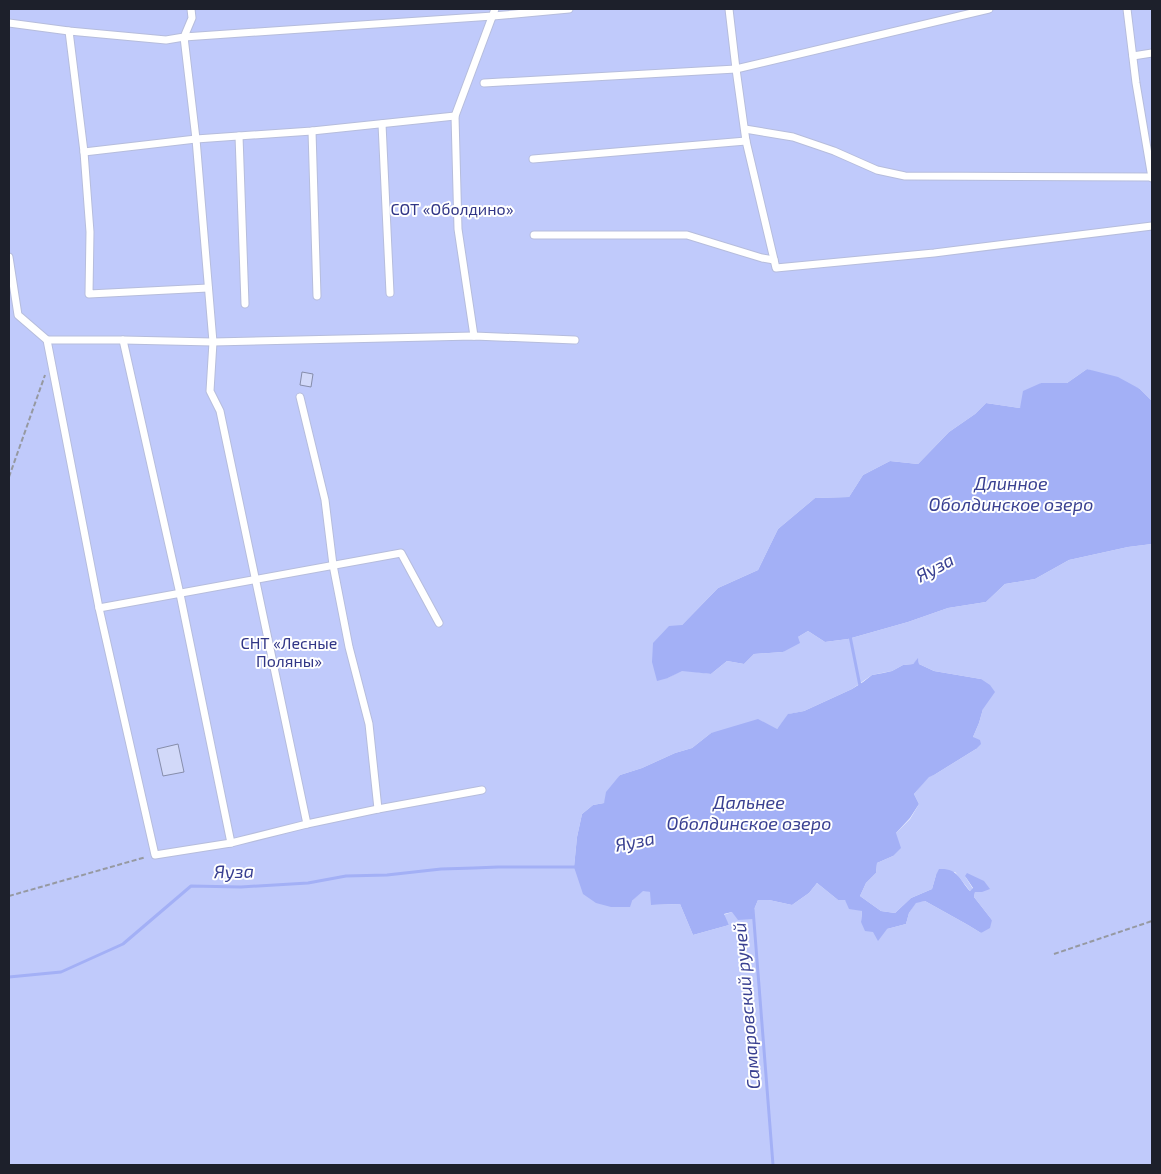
<svg xmlns="http://www.w3.org/2000/svg" width="1161" height="1174" font-family="'Exo 2',sans-serif">
<style>
.green{fill:#c0cafb;fill-rule:evenodd}
.water{fill:#a3b0f6}
.lines{fill:none;stroke-linecap:round;stroke-linejoin:round}
.stream{stroke:#a3b0f6;stroke-width:3}
.building{fill:#d2d9f9;stroke:#868daa}
.lane-casing{stroke:#b6bddc;stroke-width:9}
.path{stroke:#9699a1;stroke-width:2;stroke-dasharray:5 2.5;stroke-linecap:butt}
.lane{stroke:#fff;stroke-width:7}
.labels{text-anchor:middle;stroke-width:4;stroke-linejoin:round;paint-order:stroke}
.park-label{font-size:16px;fill:#313686;stroke:#fff}
.water-label{font-size:18px;font-style:italic;fill:#394091;stroke:#fff}
</style>
<rect width="100%" height="100%" fill="#f6f8fe"/>
<!-- green -->
<path class="green" d="M9,9H1152V401L1140,389L1087,369L1067,383H1041L1020,408L986,403L975,414L949,432L918,464L890,461L863,475L849,497L815,498L778,529L758,570L718,588L682,625L668,678L682,670L711,674L727,661L744,664L754,654L783,652L798,637L808,631L825,642L848,639L908,622L948,608L986,602L1005,584L1035,579L1069,560L1128,547L1152,544V1165H9ZM918,659L919,664L934,671L981,679L983,709L979,723L973,737L976,749L934,775L929,776L914,794L919,804L910,819L896,833L893,856L877,863L876,873L866,883L860,896L881,911L895,913L911,898L932,889L936,875L955,872L970,891L973,889L965,876L982,892H975L974,897L992,920L981,933L968,925L925,901L916,902L909,913L906,924L887,929L861,922L862,911L845,900H838L817,883L809,893L792,905L769,900H758L753,912H732L723,915L729,925L693,935L680,904L652,905L651,892L643,890L632,901L574,867L577,837L582,814L593,805L604,803L620,775L642,768L675,753L692,748L711,733L777,729L789,714L804,711L852,689L872,675L892,671L903,665L913,664Z"/>
<!-- water -->
<g class="water">
<path d="M1087,369L1118,377L1140,389L1152,401V544L1128,547L1069,560L1035,579L1005,584L986,602L948,608L908,622L848,639L825,642L808,631L798,637L800,643L783,652L754,654L744,664L727,661L711,674L682,671L668,678L657,681L652,662L653,643L669,626L682,625L718,588L758,570L778,529L815,498L849,497L863,475L890,461L918,464L949,432L975,414L986,403L1020,408L1023,391L1041,383H1067Z"/>
<path d="M918,658L919,664L934,671L981,679L990,685L995,692L983,709L979,723L973,737L980,740L981,744L976,749L934,775L929,777L914,794L919,804L910,818L896,833L901,848L893,856L877,863L876,873L866,883L860,896L881,911L895,913L911,898L932,889L936,875L939,869C958,868 959,879 970,891L973,888L965,876L967,873L984,881L990,889L982,892H975L974,897L992,920L990,928L981,933L968,925L925,901L916,903L909,913L906,924L887,929L878,941L873,932L865,931L861,922L862,911L849,909L845,900H838L817,883L809,893L792,905L769,900H758L753,912V919L738,920L732,912L724,914L729,925L693,935L680,904L651,905L650,892L643,891L632,901L630,907H611L596,903L583,894L574,867L577,837L582,814L593,805L604,803L606,792L620,775L642,768L675,753L692,748L711,733L758,719L777,729L788,714L804,711L852,689L863,682L872,675L883,673L892,671L903,665L913,664Z"/>
</g>
<g class="lines">
<!-- stream -->
<g class="stream">
<path d="M850,636L860,686"/>
<path d="M753,909L773,1165"/>
<path d="M9,977L61,972L123,944L191,886L241,887L308,883L346,876L387,875L441,869L474,868L498,867H576"/>
</g>
</g>
<!-- building -->
<g class="building">
<path d="M302,372L313,374L311,387L300,385Z"/>
<path d="M178,744L184,772L163,776L157,749Z"/>
</g>
<g class="lines">
<defs>
<g id="lane">
<path d="M729,9L736,69L746,141L776,268L934,253L1152,226"/>
<path d="M1127,9L1136,83L1152,178"/>
<path d="M9,23L69,31L166,40L184,37L192,18L191,9"/>
<path d="M69,31L84,152L90,232L89,294L208,288"/>
<path d="M1133,56L1152,53"/>
<path d="M484,83L736,69L989,9"/>
<path d="M382,124L390,293"/>
<path d="M745,129L793,137L834,151L877,170L905,176L1152,177"/>
<path d="M312,131L317,296"/>
<path d="M239,136L245,304"/>
<path d="M84,152L196,139L312,131L455,116"/>
<path d="M533,159L746,141"/>
<path d="M534,235H687L762,258L774,260"/>
<path d="M9,257L18,315L47,340L99,608L155,855L231,843L307,824L378,809L482,790"/>
<path d="M474,336L458,229L455,116L495,9"/>
<path d="M47,340H123L213,342L474,336L575,340"/>
<path d="M123,340L180,594L231,843"/>
<path d="M300,397L325,500L333,565L349,647L369,724L378,809"/>
<path d="M99,608L401,553L439,623"/>
<path d="M307,824L220,411L210,391L213,342L196,139L184,37L493,16L569,9"/>
</g>
</defs>
<!-- lane casing -->
<use href="#lane" class="lane-casing"/>
<!-- path -->
<g class="path">
<path d="M9,477L45,375"/>
<path d="M9,896L146,857"/>
<path d="M1054,954L1152,921"/>
</g>
<!-- lane -->
<use href="#lane" class="lane"/>
</g>
<g class="labels">
<!-- park labels -->
<g class="park-label">
<text x="452" y="215">СОТ «Оболдино»</text>
<text x="289" y="649">СНТ «Лесные<tspan x="289" dy="18">Поляны»</tspan></text>
</g>
<!-- water labels -->
<g class="water-label">
<text x="1011" y="490">Длинное<tspan x="1011" dy="21">Оболдинское озеро</tspan></text>
<text transform="translate(935 568) rotate(-28)" y="6">Яуза</text>
<text x="749" y="809">Дальнее<tspan x="749" dy="21">Оболдинское озеро</tspan></text>
<text transform="translate(635 842) rotate(-11)" y="6">Яуза</text>
<text transform="translate(234 872) rotate(-1)" y="6">Яуза</text>
<text transform="translate(747 1006) rotate(-95)" y="6">Самаровский ручей</text>
</g>
</g>
<!-- border -->
<rect width="1161" height="1174" fill="none" stroke="#1d202b" stroke-width="20"/>
</svg>
